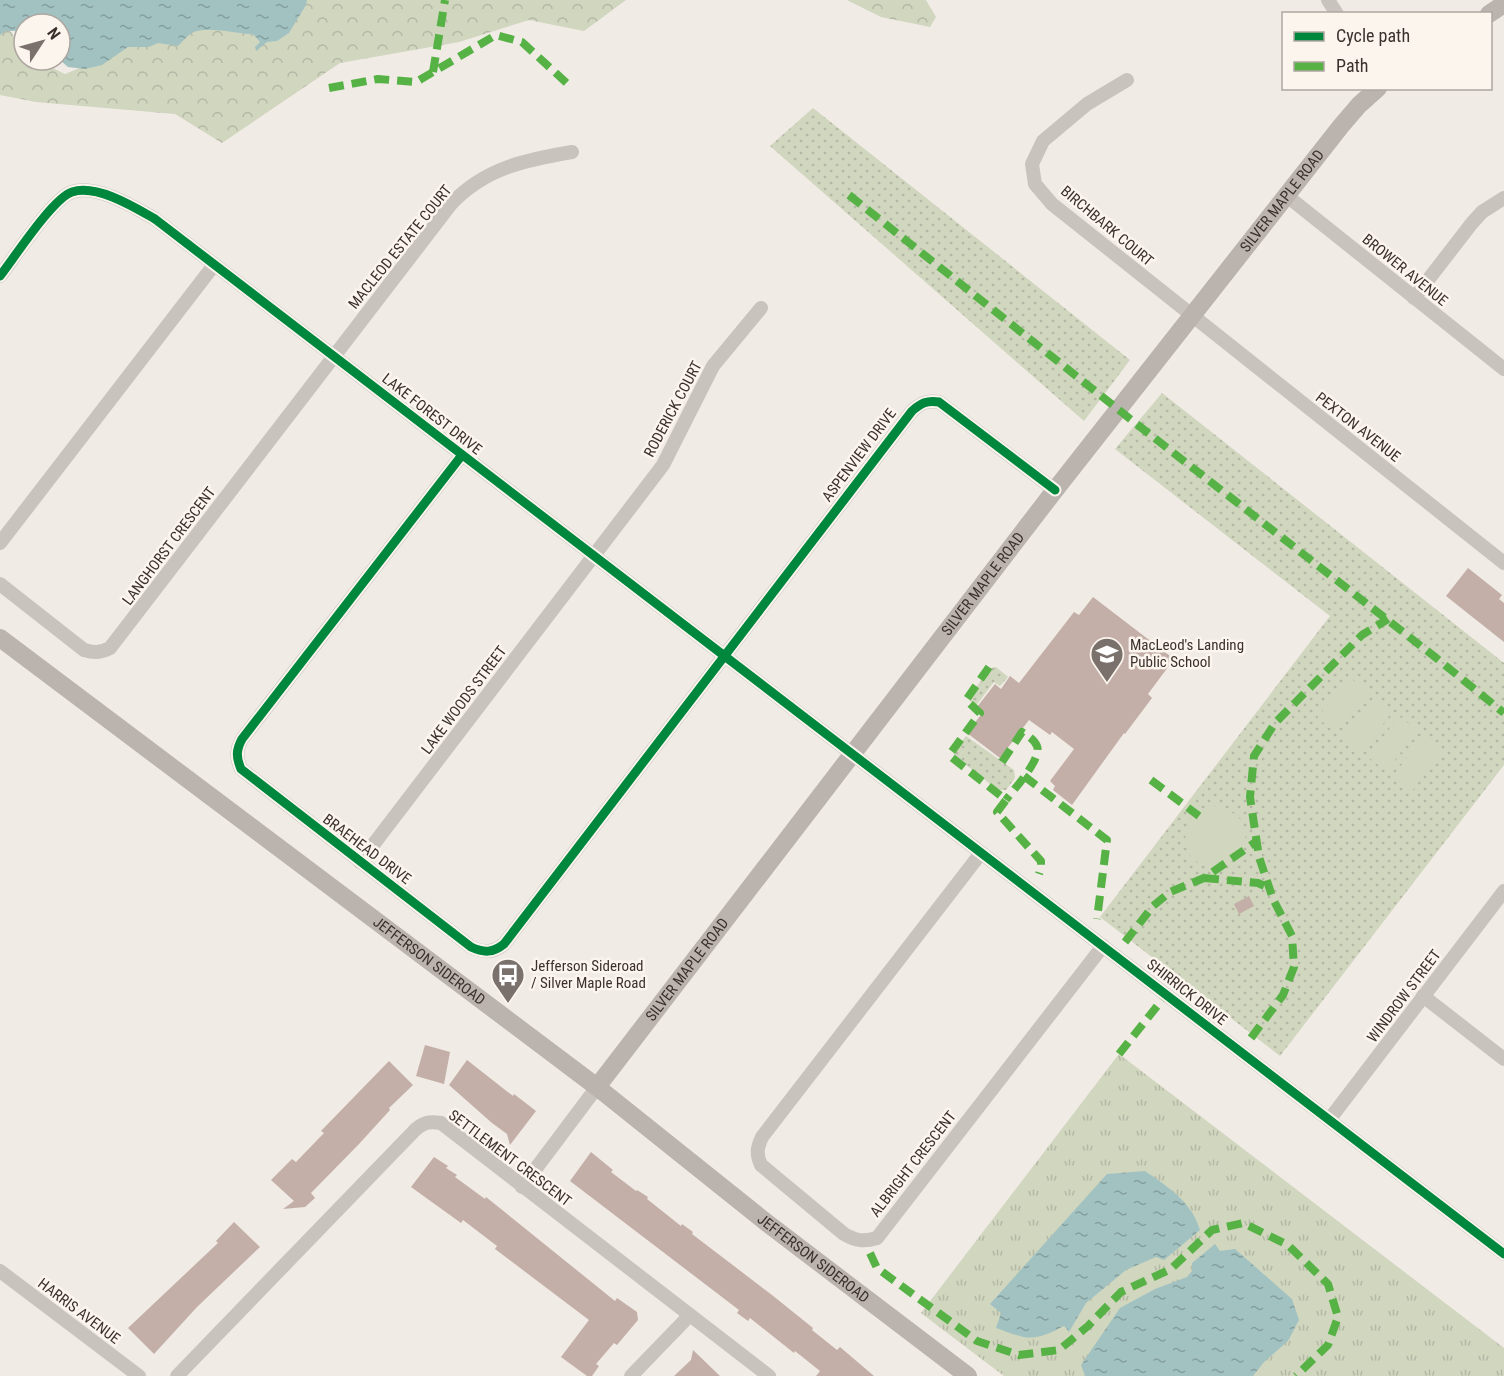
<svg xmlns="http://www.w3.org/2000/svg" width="1504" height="1376" font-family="'Roboto Condensed',sans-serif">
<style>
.grass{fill:url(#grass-tufts)}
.forest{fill:url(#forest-crowns)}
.park{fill:url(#park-dots)}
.pitch{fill:#d1d6bf}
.water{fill:url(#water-ripples)}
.building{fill:#c3afa7}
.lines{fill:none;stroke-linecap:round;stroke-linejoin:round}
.street{stroke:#c9c3be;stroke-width:14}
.secondary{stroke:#bab3ae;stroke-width:18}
.quiet{stroke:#57b246;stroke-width:8;stroke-dasharray:15 8;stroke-linecap:butt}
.cycleway-casing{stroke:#fbf5ee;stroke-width:13}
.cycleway{stroke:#00873e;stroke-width:9}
.labels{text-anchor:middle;stroke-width:5;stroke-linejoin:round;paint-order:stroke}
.street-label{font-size:15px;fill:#3b302b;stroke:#fbf5ee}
.poi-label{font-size:15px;fill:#3b302b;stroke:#fbf5ee;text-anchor:start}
</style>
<defs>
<pattern id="grass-tufts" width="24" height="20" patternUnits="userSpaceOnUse" patternTransform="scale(1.5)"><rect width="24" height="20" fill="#d1d6bf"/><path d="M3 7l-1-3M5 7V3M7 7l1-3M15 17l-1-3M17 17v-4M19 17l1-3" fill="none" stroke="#b4b8a4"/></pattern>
<pattern id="forest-crowns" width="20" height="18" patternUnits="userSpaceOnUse" patternTransform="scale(1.5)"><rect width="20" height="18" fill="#d1d6bf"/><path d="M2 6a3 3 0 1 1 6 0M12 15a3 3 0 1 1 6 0" fill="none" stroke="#b4b8a4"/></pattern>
<pattern id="park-dots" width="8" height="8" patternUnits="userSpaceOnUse" patternTransform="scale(1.5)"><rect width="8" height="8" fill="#d1d6bf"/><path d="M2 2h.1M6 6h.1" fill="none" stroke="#b4b8a4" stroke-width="1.8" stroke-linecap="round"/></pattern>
<pattern id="water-ripples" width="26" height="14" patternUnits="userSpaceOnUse" patternTransform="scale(1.5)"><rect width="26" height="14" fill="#a1c2c1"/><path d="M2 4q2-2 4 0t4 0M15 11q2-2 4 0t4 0" fill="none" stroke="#849e9d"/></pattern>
</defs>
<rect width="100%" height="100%" fill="#f0ebe5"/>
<!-- grass -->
<path class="grass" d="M1119,1054L1504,1348V1376H1004L921,1313Z"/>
<!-- forest -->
<g class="forest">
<path d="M270,0H626L584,31L529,20L459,42L340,63L222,143L175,114L36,102L0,95V17L24,50V60H36L65,74L116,53L156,26Z"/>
<path d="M847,0H926L936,17L930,27L881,17Z"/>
</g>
<!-- park -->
<g class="park">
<path d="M813,108L1130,360L1084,421L770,146Z"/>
<path d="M1162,393L1504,663V765L1280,1056L1100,917L1330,616L1115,449Z"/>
<path d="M996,667L1008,677L1000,686L994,682L975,707L970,701L969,696L991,668Z"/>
<path d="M966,736L1014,770L1015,778L1006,790H998L956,757L953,753Z"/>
</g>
<!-- pitch -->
<g class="pitch">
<path d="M1349,677L1368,692L1336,732L1317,718Z"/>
<path d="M1374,697L1393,711L1361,752L1343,737Z"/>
<path d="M1399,716L1418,731L1386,771L1368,757Z"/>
<path d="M1424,735L1443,750L1412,791L1393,776Z"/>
<path d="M1215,806C1239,813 1248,821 1245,847L1216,866C1211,865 1203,865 1198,862C1183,855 1183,831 1190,819C1196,811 1207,809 1215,806Z"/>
</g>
<!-- water -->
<g class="water">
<path d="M0,0H307L306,5L289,33L277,41L267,42L256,51L255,47L260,42L253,34C238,34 204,25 192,33C187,36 182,42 178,46L158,43L149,47H128L102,65L85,69L68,67L61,61L49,64L40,60H60V24H24V34L21,31H6L0,35Z"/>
<path d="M1145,1171C1168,1187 1192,1202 1200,1230L1164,1260L1156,1257L1126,1270L1086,1303L1069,1332L1064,1326C1033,1342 1029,1340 996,1328L1001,1313L990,1304L1107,1174Z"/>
<path d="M1215,1244L1220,1251L1235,1249L1292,1299L1299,1320L1288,1341L1264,1362L1253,1376H1085L1081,1365L1120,1308L1155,1289L1187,1277L1192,1271V1263Z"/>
</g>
<!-- building -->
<g class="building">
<path d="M1468,568L1502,595L1499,599L1504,603V642L1446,596Z"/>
<path d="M1093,597L1174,659L1148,694L1152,698L1125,734L1124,733L1072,805L1053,790L1055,786L1050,781L1074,749L1052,732L1050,735L1029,720L1000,758L967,733L983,712L977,707L995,684L1001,689L1010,676L1019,683L1074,612L1079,615Z"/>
<path d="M1249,896L1254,906L1239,914L1234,904Z"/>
<path d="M425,1045L450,1052L444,1084L416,1076Z"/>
<path d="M467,1060L513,1096L514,1094L536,1111L510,1145L507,1134L492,1123L449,1085Z"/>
<path d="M389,1061L413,1085L389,1108L390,1110L359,1144L311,1193L315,1198L305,1207L283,1209L294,1201L271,1180L292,1159L296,1162L324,1133L321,1131Z"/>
<path d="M591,1152L613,1170L611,1172L636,1191L637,1190L648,1197L647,1199L681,1226L682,1224L693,1232L692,1234L772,1295L813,1328L812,1330L837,1350L840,1347L874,1376H816L820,1371L795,1351L794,1353L750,1318L748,1321L737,1313L739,1310L570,1181Z"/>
<path d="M434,1157L448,1166L446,1168L457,1175L455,1177L485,1199L486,1197L615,1301L617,1298L637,1312L638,1320L617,1345L614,1343L596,1364L599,1366L592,1376H587L561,1357L589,1320L495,1249L497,1246L463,1220L461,1223L411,1187Z"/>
<path d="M234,1222L260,1247L197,1307L154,1354L128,1328L218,1243L216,1241Z"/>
<path d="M693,1350L720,1376H674L691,1360Z"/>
</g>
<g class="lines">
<!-- street -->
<g class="street">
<path d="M1328,0L1337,14"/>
<path d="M1127,80L1087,104L1043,141L1032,164L1035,184L1052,204L1504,563"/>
<path d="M1287,196L1504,369"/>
<path d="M0,276C14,258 53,198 72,192C97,184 134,207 155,219L1504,1254"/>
<path d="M1414,298L1472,223L1482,212L1504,198"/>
<path d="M462,455L242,739C236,750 236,757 241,769L471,947C484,953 493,953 504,944L912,411C921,403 927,400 939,402L1055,490"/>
<path d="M0,543L214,265"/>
<path d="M0,584L84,650C94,653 100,653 110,648L451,204C485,168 525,160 572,152"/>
<path d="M981,853L762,1137C757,1148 756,1154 761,1165L844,1234C856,1241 864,1242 877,1238L1103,946"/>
<path d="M360,862L663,465L713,366L761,308"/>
<path d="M1423,996L1504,1059"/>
<path d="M1329,1120L1504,891"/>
<path d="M522,1187L597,1087"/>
<path d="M0,1271L139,1376"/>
<path d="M177,1376L415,1130C424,1122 430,1121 441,1123L769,1376"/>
<path d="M631,1376L690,1315"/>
</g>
<!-- secondary -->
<g class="secondary">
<path d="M1489,14L1504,4"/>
<path id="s1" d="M0,638L597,1087L767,1223L968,1376"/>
<path id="s2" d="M597,1087L1055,490L1341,126L1359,105L1378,88"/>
</g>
<!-- quiet -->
<g class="quiet">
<path d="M433,72L445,0"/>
<path d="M329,88L378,79L416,82L496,35L522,42L571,87"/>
<path d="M849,195L1134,422L1435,657L1504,713"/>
<path d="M989,667L966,700L980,713L950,754V756L1006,800L997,812L1041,861V868L1039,874"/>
<path d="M1002,762L1022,732C1028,736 1034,739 1037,746C1042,759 1014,789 1006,800"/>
<path d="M1024,776L1107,840L1097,919"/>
<path d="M1151,780L1199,816"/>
<path d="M1204,878L1258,883L1269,888"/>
<path d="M1125,942L1153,906L1170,892L1204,878L1257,841"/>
<path d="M1251,1038L1283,995L1294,967L1292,936L1273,899L1259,857L1250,797L1254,756L1275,723L1362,635L1388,619"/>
<path d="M1119,1054L1166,995"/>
<path d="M870,1253L877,1268L977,1341L1019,1355L1059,1350L1088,1326L1121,1292L1171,1269L1212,1230L1243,1223L1288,1245L1328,1284L1338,1317L1328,1345L1296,1376"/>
</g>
<defs>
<g id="cycleway">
<path d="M0,276C14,258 53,198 72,192C97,184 134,207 155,219L1504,1254"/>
<path d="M462,455L242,739C236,750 236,757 241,769L471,947C484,953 493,953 504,944L912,411C921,403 927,400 939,402L1055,490"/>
</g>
</defs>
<!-- cycleway casing -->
<use href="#cycleway" class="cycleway-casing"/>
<!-- cycleway -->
<use href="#cycleway" class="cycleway"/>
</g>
<!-- icons -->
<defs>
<symbol id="school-pin" viewBox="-11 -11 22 30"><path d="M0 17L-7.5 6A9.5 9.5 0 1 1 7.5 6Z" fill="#7a716c" stroke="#fbf5ee"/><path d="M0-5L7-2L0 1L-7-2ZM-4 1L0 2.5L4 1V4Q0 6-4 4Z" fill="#fff"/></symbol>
<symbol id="bus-pin" viewBox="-11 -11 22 30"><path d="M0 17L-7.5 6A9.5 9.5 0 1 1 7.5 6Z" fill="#7a716c" stroke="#fbf5ee"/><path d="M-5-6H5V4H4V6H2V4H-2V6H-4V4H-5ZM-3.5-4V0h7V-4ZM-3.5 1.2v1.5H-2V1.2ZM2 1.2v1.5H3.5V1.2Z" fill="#fff"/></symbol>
</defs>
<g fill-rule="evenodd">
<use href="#school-pin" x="1088" y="635" width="38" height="52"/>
<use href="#bus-pin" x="489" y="956" width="38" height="52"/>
</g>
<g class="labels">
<!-- street labels -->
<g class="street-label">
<text dy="5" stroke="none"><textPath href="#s2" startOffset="1120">SILVER MAPLE ROAD</textPath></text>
<text transform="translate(1107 226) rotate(40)" y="5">BIRCHBARK COURT</text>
<text transform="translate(400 247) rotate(-51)" y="5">MACLEOD ESTATE COURT</text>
<text transform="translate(1405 270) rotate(39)" y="5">BROWER AVENUE</text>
<text transform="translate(673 409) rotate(-62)" y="5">RODERICK COURT</text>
<text transform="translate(432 414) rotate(38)" y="5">LAKE FOREST DRIVE</text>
<text transform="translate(1358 427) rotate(38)" y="5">PEXTON AVENUE</text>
<text transform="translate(859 455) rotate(-53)" y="5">ASPENVIEW DRIVE</text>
<text transform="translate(169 546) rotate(-53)" y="5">LANGHORST CRESCENT</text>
<text dy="5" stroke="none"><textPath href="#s2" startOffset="634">SILVER MAPLE ROAD</textPath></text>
<text transform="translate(464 700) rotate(-53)" y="5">LAKE WOODS STREET</text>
<text transform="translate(367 849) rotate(37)" y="5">BRAEHEAD DRIVE</text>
<text dy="5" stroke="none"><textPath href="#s1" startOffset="537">JEFFERSON SIDEROAD</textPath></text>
<text dy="5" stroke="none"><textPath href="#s2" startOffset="148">SILVER MAPLE ROAD</textPath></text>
<text transform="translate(1187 992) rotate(38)" y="5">SHIRRICK DRIVE</text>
<text transform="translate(1404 996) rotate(-53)" y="5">WINDROW STREET</text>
<text transform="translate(510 1158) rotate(37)" y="5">SETTLEMENT CRESCENT</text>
<text transform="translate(913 1164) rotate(-52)" y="5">ALBRIGHT CRESCENT</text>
<text dy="5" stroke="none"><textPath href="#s1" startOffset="1023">JEFFERSON SIDEROAD</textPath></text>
<text transform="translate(79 1311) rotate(37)" y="5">HARRIS AVENUE</text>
</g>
<!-- poi labels -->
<g class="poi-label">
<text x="1130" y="650">MacLeod's Landing<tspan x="1130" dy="17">Public School</tspan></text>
<text x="531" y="971">Jefferson Sideroad<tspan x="531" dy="17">/ Silver Maple Road</tspan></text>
</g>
</g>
<!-- legend -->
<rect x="1282" y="12" width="210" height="78" fill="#fbf5ee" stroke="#aea6a0" stroke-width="1.5"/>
<rect x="1294" y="32" width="30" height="9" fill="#00873e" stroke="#aea6a0" stroke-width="1.5"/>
<text x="1336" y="42" font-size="18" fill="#3b302b">Cycle path</text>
<rect x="1294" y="62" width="30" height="9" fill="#57b246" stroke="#aea6a0" stroke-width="1.5"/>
<text x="1336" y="72" font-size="18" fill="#3b302b">Path</text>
<!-- north arrow -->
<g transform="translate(42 42) rotate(54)"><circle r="28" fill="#fbf5ee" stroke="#aea6a0" stroke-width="1.5"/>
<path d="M0-4.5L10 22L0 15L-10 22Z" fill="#7a716c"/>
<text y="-9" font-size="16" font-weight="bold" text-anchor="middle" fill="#3b302b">N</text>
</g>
</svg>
